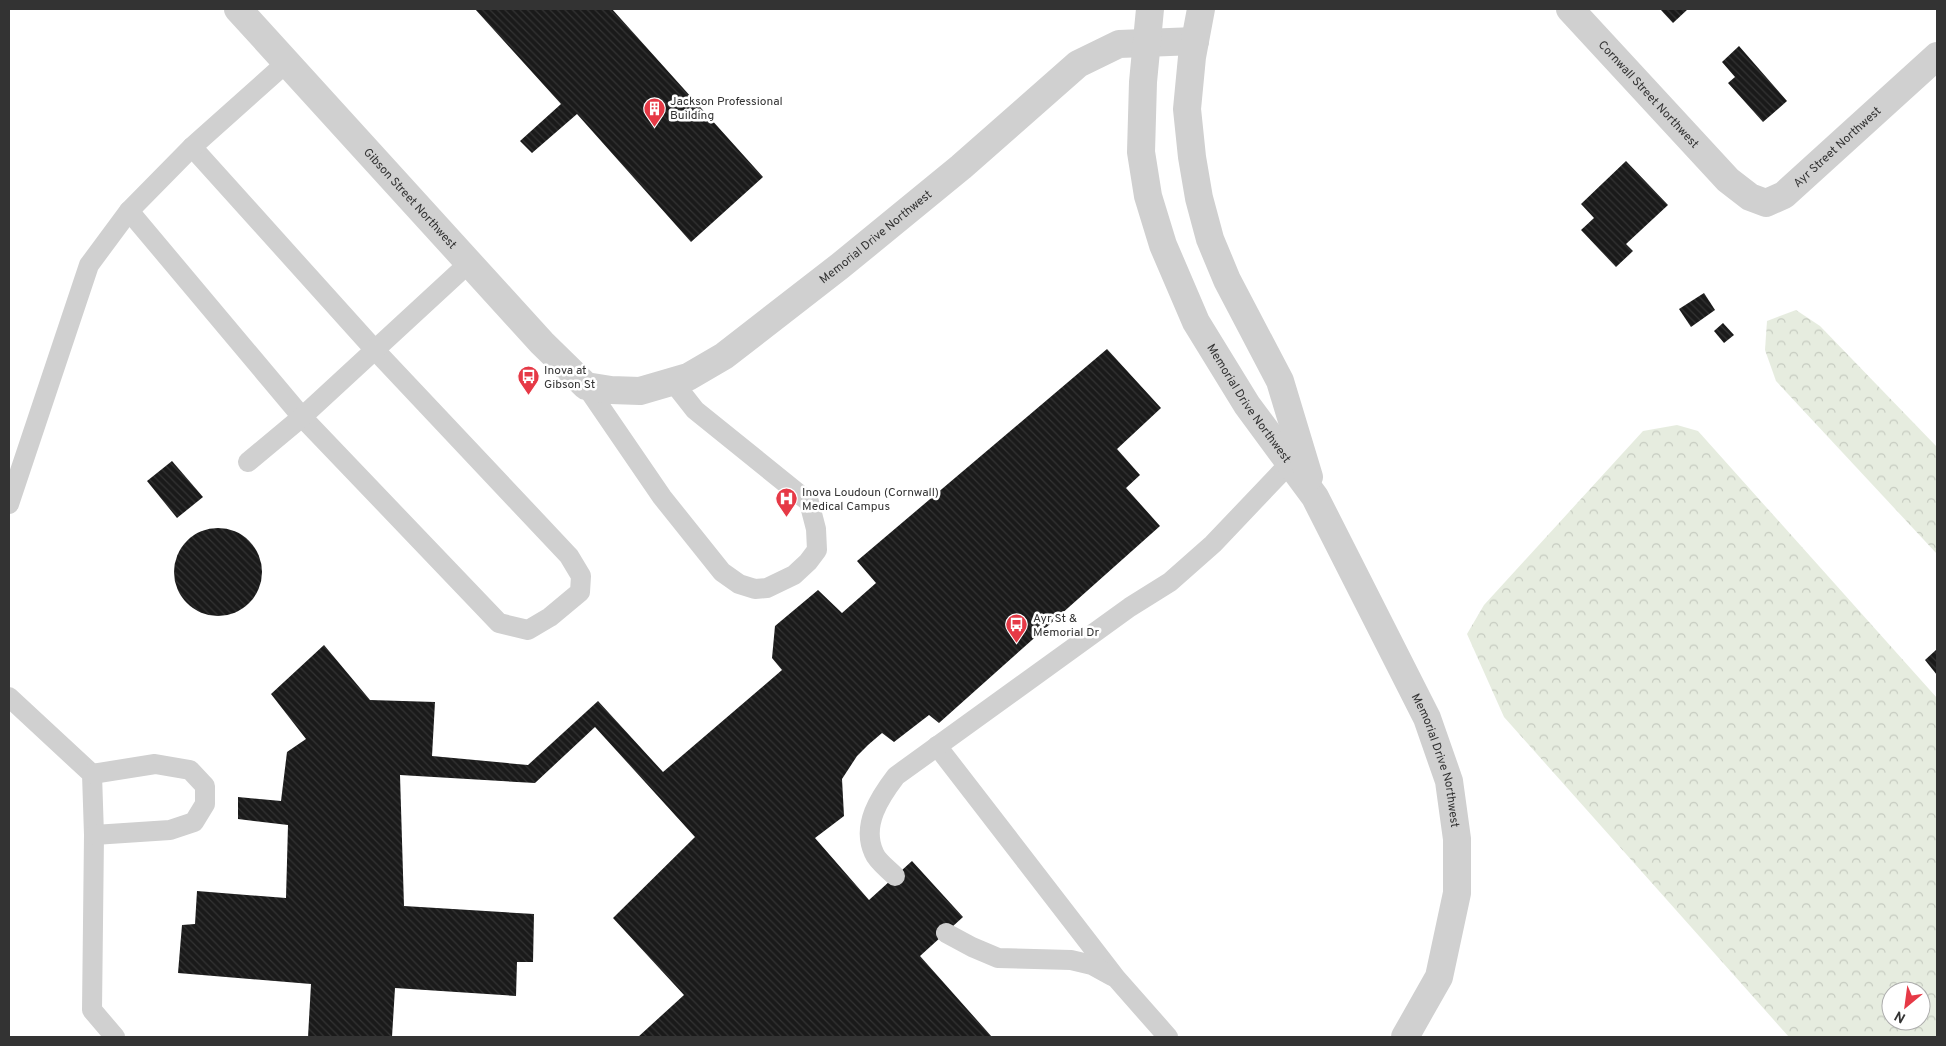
<svg xmlns="http://www.w3.org/2000/svg" width="1946" height="1046" font-family="Overpass,sans-serif">
<style>
.forest{fill:url(#forest-crowns);fill-rule:evenodd}
.building{fill:url(#building-back-hatch)}
.lines{fill:none;stroke-linecap:round;stroke-linejoin:round}
.service{stroke:#d0d0d0;stroke-width:20}
.minor{stroke:#d0d0d0;stroke-width:28}
.labels{text-anchor:middle;stroke-width:5;stroke-linejoin:round;paint-order:stroke}
.street-label{font-size:12px;fill:#333;stroke:#fff}
.poi-label{font-size:12px;fill:#333;stroke:#fff;text-anchor:start}
</style>
<defs>
<pattern id="forest-crowns" width="20" height="18" patternUnits="userSpaceOnUse" patternTransform="scale(1.25)"><rect width="20" height="18" fill="#e6ecdf"/><path d="M2 6a3 3 0 1 1 6 0M12 15a3 3 0 1 1 6 0" fill="none" stroke="#c6cbc0"/></pattern>
<pattern id="building-back-hatch" width="6" height="6" patternUnits="userSpaceOnUse" patternTransform="scale(1.25)"><rect width="6" height="6" fill="#1a1a1a"/><path d="M-1 5l2 2M0 0l6 6M5-1l2 2" fill="none" stroke="#333"/></pattern>
</defs>
<rect width="100%" height="100%" fill="#fff"/>
<!-- forest -->
<g class="forest">
<path d="M1796,310L1820,326L1937,447V554L1776,381L1765,350L1767,321Z"/>
<path d="M1677,425L1698,431L1937,698V1037H1789L1504,717L1467,634L1484,605L1643,431ZM1891,991H1921V1021H1891Z"/>
</g>
<!-- building -->
<g class="building">
<path d="M475,9H612L763,177L691,242L577,114L532,153L520,141L561,104Z"/>
<path d="M1660,9H1688L1673,23Z"/>
<path d="M1739,46L1787,101L1763,122L1728,83L1735,77L1722,62Z"/>
<path d="M1626,161L1668,205L1626,244L1633,251L1616,267L1581,230L1594,218L1581,204Z"/>
<path d="M1704,293L1715,310L1691,327L1679,309Z"/>
<path d="M1723,323L1734,335L1724,343L1714,331Z"/>
<path d="M1107,349L1161,408L1117,449L1140,475L1126,488L1160,526L939,723L929,715L894,742L882,733L868,745L857,756L842,779L844,816L815,838L869,900L912,861L963,917L920,956L992,1037H638L684,995L613,918L695,837L595,727L535,783L400,775L404,906L534,914L533,962H517L516,996L395,988L392,1037H308L311,984L178,973L182,925L195,924L197,891L286,898L288,825L238,819V797L281,801L287,752L306,739L271,694L324,645L370,700L435,702L432,756L528,765L598,701L663,772L782,670L772,658L775,626L818,590L842,613L876,583L857,561Z"/>
<path d="M172,461L203,497L177,518L147,481Z"/>
<circle cx="218" cy="572" r="44"/>
<path d="M1937,649V675L1925,660Z"/>
</g>
<g class="lines">
<!-- service -->
<g class="service">
<path d="M129,211L302,417L499,623L528,630L550,617L580,592L581,576L569,556L374,349L192,147"/>
<path d="M586,386L662,497L722,572L739,584L755,589L767,588L794,575L808,562L817,550L816,529L809,502L695,410L673,382"/>
<path d="M248,462L302,417L469,263"/>
<path d="M9,504L89,265L129,211L192,147L286,63"/>
<path d="M9,697L92,774L94,835L92,1010L115,1037"/>
<path d="M937,746L1116,978L1168,1037"/>
<path d="M92,774L155,764L190,770L205,786V804L194,822L170,830L94,835"/>
<path d="M895,876C888,869 877,861 874,853C861,825 880,797 896,776L1130,607L1170,582L1213,544L1290,463L1300,456"/>
<path d="M946,933L972,947L998,958L1071,960L1092,965L1112,976"/>
</g>
<!-- minor -->
<g class="minor">
<path id="s1" d="M238,9L542,343L586,386L611,390L640,391L688,377L724,356L840,266L961,167L1078,64L1119,44L1195,41"/>
<path id="s2" d="M1150,9L1143,82L1141,152L1148,196L1163,245L1196,322L1247,405L1315,497L1427,718L1449,781L1457,839V893L1439,977L1405,1037"/>
<path d="M1201,9L1192,57L1187,109L1192,157L1199,198L1210,239L1227,280L1280,381L1309,477"/>
<path id="s3" d="M1570,9L1728,180L1750,197L1766,203L1784,195L1937,56"/>
</g>
</g>
<!-- icons -->
<defs>
<symbol id="building-pin" viewBox="-11 -11 22 30"><path d="M0 17L-7.5 6A9.5 9.5 0 1 1 7.5 6Z" fill="#e63946" stroke="#fff"/><path d="M-4-6H4V6H1V3H-1V6H-4ZM-2.5-4.3h1.7v1.8h-1.7ZM.8-4.3h1.7v1.8H.8ZM-2.5-1h1.7V.8h-1.7ZM.8-1h1.7V.8H.8Z" fill="#fff"/></symbol>
<symbol id="bus-pin" viewBox="-11 -11 22 30"><path d="M0 17L-7.5 6A9.5 9.5 0 1 1 7.5 6Z" fill="#e63946" stroke="#fff"/><path d="M-5-6H5V4H4V6H2V4H-2V6H-4V4H-5ZM-3.5-4V0h7V-4ZM-3.5 1.2v1.5H-2V1.2ZM2 1.2v1.5H3.5V1.2Z" fill="#fff"/></symbol>
<symbol id="hospital-pin" viewBox="-11 -11 22 30"><path d="M0 17L-7.5 6A9.5 9.5 0 1 1 7.5 6Z" fill="#e63946" stroke="#fff"/><path d="M-5-5h3v3.5h4V-5h3V5h-3V1.5h-4V5h-3Z" fill="#fff"/></symbol>
</defs>
<g fill-rule="evenodd">
<use href="#building-pin" x="642" y="96" width="25" height="34"/>
<use href="#bus-pin" x="516" y="364" width="25" height="34"/>
<use href="#hospital-pin" x="774" y="486" width="25" height="34"/>
<use href="#bus-pin" x="1004" y="612" width="25" height="34"/>
</g>
<g class="labels">
<!-- street labels -->
<g class="street-label">
<text dy="4" stroke="none"><textPath href="#s3" startOffset="116">Cornwall Street Northwest</textPath></text>
<text dy="4" stroke="none"><textPath href="#s3" startOffset="369">Ayr Street Northwest</textPath></text>
<text dy="4" stroke="none"><textPath href="#s1" startOffset="256">Gibson Street Northwest</textPath></text>
<text dy="4" stroke="none"><textPath href="#s1" startOffset="852">Memorial Drive Northwest</textPath></text>
<text dy="4" stroke="none"><textPath href="#s2" startOffset="420">Memorial Drive Northwest</textPath></text>
<text dy="4" stroke="none"><textPath href="#s2" startOffset="826">Memorial Drive Northwest</textPath></text>
</g>
<!-- poi labels -->
<g class="poi-label">
<text x="670" y="105">Jackson Professional<tspan x="670" dy="14">Building</tspan></text>
<text x="544" y="374">Inova at<tspan x="544" dy="14">Gibson St</tspan></text>
<text x="802" y="496">Inova Loudoun (Cornwall)<tspan x="802" dy="14">Medical Campus</tspan></text>
<text x="1033" y="622">Ayr St &amp;<tspan x="1033" dy="14">Memorial Dr</tspan></text>
</g>
</g>
<!-- border -->
<rect width="1946" height="1046" fill="none" stroke="#333333" stroke-width="20"/>
<!-- north arrow -->
<g transform="translate(1906 1006) rotate(209)"><circle r="24" fill="#ffffff" stroke="#adadad"/>
<path d="M0-4L9 19L0 12L-9 19Z" fill="#e63946"/>
<text y="-8" font-size="14" font-weight="bold" text-anchor="middle" fill="#333333">N</text>
</g>
</svg>
